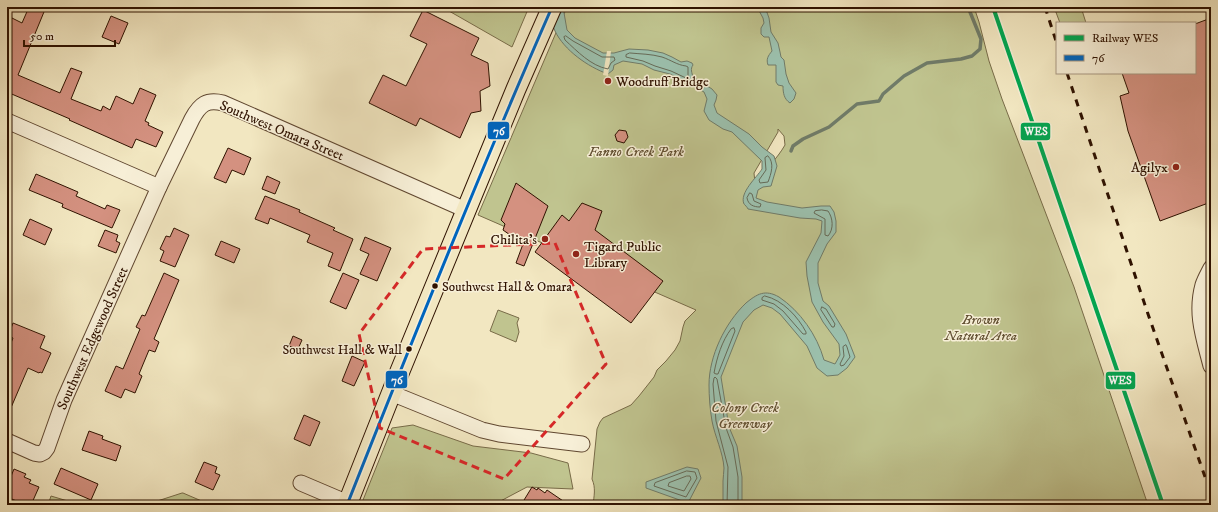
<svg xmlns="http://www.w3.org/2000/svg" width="1218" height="512" font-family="'IM FELL DW Pica',serif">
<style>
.green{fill:#c0c48f;stroke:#786b48;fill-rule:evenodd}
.water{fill:#9cc1ae;stroke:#707b68}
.pier{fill:#f2e7c1}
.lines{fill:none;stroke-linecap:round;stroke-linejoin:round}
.shore{stroke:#666a57;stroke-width:1}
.stream{stroke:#707b68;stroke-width:3.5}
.building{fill:#d49180;stroke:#2f1200}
.minor-casing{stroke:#604730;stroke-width:17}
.major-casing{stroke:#2f1200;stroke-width:21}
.minor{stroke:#f7efd7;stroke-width:15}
.major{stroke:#f2e7c1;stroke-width:19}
.rail{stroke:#2f1200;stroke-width:3;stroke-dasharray:7 7;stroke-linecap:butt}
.bus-1-casing{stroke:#f7efd7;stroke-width:6}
.bus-1{stroke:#0065bd;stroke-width:3}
.rail-1-casing{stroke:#f7efd7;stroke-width:7}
.rail-1{stroke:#00a651;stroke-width:4}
.marked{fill:none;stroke:#d62828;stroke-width:3;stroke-dasharray:8 5;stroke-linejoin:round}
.poi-dot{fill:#8f2418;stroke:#f7efd7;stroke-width:1.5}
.bus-dot{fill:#2f1200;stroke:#f7efd7;stroke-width:1.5}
.labels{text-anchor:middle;stroke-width:3;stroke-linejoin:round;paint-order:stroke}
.bus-label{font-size:13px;fill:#2f1200;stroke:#f7efd7;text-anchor:start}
.poi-label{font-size:14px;fill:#2f1200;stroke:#f7efd7;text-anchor:start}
.street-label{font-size:14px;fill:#2f1200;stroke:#f7efd7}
.park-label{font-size:14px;font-style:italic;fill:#625032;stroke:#f7efd7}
.line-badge{stroke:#f7efd7;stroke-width:1.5}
.badge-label{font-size:11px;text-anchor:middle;font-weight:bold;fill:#fff}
</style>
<rect width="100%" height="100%" fill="#f2e7c1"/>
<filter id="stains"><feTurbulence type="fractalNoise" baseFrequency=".005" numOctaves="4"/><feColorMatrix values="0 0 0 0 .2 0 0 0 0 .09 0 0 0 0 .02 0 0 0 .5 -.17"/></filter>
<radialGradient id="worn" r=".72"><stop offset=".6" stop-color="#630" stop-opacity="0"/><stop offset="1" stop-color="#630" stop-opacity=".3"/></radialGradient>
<!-- green -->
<g class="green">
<path d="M442,7H529L512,47Z"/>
<path d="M567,7H974L979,22L989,61L1002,99L1074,287L1148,505H593C594,496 596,488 592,479L597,429L600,422L603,418L631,405L639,396L654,377L657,370L666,361L675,350L680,341L683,327L685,321L696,310L478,215ZM778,129L784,136L785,145C777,159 765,170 755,183L754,173L778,132Z"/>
<path d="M1054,7H1081L1086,23H1060Z"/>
<path d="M498,310L519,318L517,323L519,332L516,342L490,331Z"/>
<path d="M413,425L473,446L531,453L568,463L573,489L527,487L493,505H361L392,428Z"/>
<path d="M183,493L211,505H145L182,493Z"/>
<path d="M51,496L81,505H48Z"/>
</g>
<!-- water -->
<g class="water">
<path d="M548,7H563L567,30L575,38L603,53H614L629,49L648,50L663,53L672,57L681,62L687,61L692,63L693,65C690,69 692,73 693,77L712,89L717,95L716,100L714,105L717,113L749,134L762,147L774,156L777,166L771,186L763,187L758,190L756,198L767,202L802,208L821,206H830L834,212L836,221V232L827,244L818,263V283L823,301L829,306L846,334L855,357L847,368L838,375L827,376L817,368L807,346L780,314L772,308L763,305L754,310L743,322L721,377L729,427L737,446L742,477V505H723C723,497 723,489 723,481C723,477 724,472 724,468C723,452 715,437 712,421C710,410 709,396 709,385C709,356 725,323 746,303C757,294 765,289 779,297C800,311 817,335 824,360L835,364L840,355L839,344L823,322L812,302L807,276L806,262L821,233L822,221L816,219L800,218L748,209C748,208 744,204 744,204C739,193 757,177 762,169V161L732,132L723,129L709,120L704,111L707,99L704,92L697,88L670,74L654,70L642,64L623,61L614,65L613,70L608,74C588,67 564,50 555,31C551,24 550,15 548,7Z"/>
<path d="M757,7H765L769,18L771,32L778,43L780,52L781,57L784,60L786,74L789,83L796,93L794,99L790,103C784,99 783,93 783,86L778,85L776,82V65H768C766,59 768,56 772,51L769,37H764L761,34V28L764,23L763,18Z"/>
<path d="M687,467L698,469L701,478L688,503L646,488V482Z"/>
</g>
<!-- pier -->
<path class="pier" d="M607,51H611L608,76L603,75Z"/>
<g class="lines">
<!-- shore -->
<g class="shore">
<path d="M566,36L573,41L602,57H614L615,60L611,63L608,69C591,66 577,51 565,40L564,37Z"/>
<path d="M630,53C641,54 651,54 662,57C671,60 677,65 686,66L688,67V77L686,78L671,71L655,66L643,61L626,57V55Z"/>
<path d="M768,156C775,163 771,174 768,182L760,183L759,180L766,170L765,158Z"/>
<path d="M750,193L752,194L754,201L761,204L760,207C754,207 748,205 747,198Z"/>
<path d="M822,210L828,211C833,218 834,229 828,236L825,235V219L814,213L815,211Z"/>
<path d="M765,296C783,300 798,317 806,332V334H803L783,311L774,304L762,300V298Z"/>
<path d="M822,307L826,309L835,324L834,327H832L821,310Z"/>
<path d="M734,328L735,331L718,374H716L714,373C717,357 722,341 731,329Z"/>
<path d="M846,345L847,347L850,357L844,365L841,366L840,364L844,356L843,347Z"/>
<path d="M687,471L695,472L697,478L686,497L654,486L655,483Z"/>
<path d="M687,476H690L691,479L684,491L668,486L669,483Z"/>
<path d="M727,505L728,467L716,421L713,384L714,378L715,377L717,379L726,428L733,447L738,477V505"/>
</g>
<!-- stream -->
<path class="stream" d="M791,151L793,146L803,139L829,127L857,104L879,101L883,94L904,76L927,63L961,59L972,56L980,49L981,39L968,7"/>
</g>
<!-- building -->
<g class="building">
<path d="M29,7H46L18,75L60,93L71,68L82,72L71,99L101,111L103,106L110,110L116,96L133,104L140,88L156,95L145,121L149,123L148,125L163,132L156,147L136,139L132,148L69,120L70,119L7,92V29L12,18L22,23Z"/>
<path d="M423,10L479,38L471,55L488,63L490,86L480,91L481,111L471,113L460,138L420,118L416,126L369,103L383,75L406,86L427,44L410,36Z"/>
<path d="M111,16L128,23L119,44L102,37Z"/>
<path d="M1211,18V72L1208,73L1211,81V202L1160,221L1128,131L1120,96L1129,93L1122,73H1195V24Z"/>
<path d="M619,130L626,131L628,137L624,143L617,141L615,135Z"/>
<path d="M228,148L251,158L244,175L232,170L226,183L214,178Z"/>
<path d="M36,174L78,192L76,196L105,209L107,205L120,210L112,228L62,207L63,204L29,190Z"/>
<path d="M267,176L280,182L275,194L262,189Z"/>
<path d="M516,183L548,206L524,266L516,263L523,244L503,230L505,224L501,220Z"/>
<path d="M265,196L300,210L299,212L335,228L333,230L353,239L340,271L328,266L333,253L307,242L310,235L270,218L268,224L255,219Z"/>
<path d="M582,203L602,211L595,230L663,281L631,323L535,252L562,215L569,221Z"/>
<path d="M30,219L52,229L45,245L23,235Z"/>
<path d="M174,228L189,235L175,267L160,261L164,251L160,249L166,236L170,237Z"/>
<path d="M105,230L118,235L116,241L120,243L116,253L98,246Z"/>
<path d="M365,237L391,248L377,281L360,274L369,254L360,250Z"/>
<path d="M221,241L240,249L234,263L215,255Z"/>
<path d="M164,273L179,280L154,339L159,342L155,352L149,350L139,374L142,376L135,393L125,389L121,398L105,391L116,366L123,369L140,329L136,327L142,315L145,316Z"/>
<path d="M343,273L359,280L346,309L330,302Z"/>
<path d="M13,323L45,336L40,348L51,353L42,373L40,372L39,373L28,368L7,417V353L13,338L8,336Z"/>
<path d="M293,336L302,340L298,349L289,346Z"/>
<path d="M352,356L365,362L354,386L342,381Z"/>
<path d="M304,415L320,422L310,446L294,439Z"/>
<path d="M89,431L103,436L102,439L121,446L116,461L82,450Z"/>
<path d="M204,462L217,467L215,473L220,475L213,490L195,482Z"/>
<path d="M61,468L98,484L91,500L54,484Z"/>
<path d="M14,469L26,474L24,477L31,480L29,483L39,487L31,505H26L7,497V486Z"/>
<path d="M532,487L537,490L538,488L545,493L547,490L569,505H521Z"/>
</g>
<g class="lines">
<defs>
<g id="minor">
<path d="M7,121L159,187"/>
<path d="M1211,268C1208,274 1205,279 1203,285C1195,314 1204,338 1211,366"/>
<path d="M391,393L482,430L499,434L582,444"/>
<path d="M7,441L34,453L40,454L44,452L47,448L64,400L159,187L192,119C200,104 207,99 223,103L466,210"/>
<path d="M301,483L348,503"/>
</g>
<path id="major" d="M347,505L400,371L516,89L552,7"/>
</defs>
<!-- minor casing -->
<use href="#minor" class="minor-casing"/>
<!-- major casing -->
<use href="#major" class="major-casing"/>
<!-- minor -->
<use href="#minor" class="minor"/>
<!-- major -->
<use href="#major" class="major"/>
<!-- rail -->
<g class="rail">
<path d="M1045,7L1057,44"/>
<path d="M1067,73L1148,314L1211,494"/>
</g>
<defs>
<path id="bus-1" d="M347,505C413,338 480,171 552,7"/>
</defs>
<!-- bus-1 casing -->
<use href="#bus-1" class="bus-1-casing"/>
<!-- bus-1 -->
<use href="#bus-1" class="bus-1"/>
<defs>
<path id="rail-1" d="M993,7L1163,505"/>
</defs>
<!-- rail-1 casing -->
<use href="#rail-1" class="rail-1-casing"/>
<!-- rail-1 -->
<use href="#rail-1" class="rail-1"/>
</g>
<!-- marked area -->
<path class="marked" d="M555,243L606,364L504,479L380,428L359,334L423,249Z"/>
<!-- markers -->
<g class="poi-dot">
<circle cx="608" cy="81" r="4"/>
<circle cx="1176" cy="167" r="4"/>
<circle cx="545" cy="239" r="4"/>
<circle cx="576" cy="254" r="4"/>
</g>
<g class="bus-dot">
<circle cx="435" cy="286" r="3.5"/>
<circle cx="409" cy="349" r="3.5"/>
</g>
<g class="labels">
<!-- bus labels -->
<g class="bus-label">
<text x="442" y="291">Southwest Hall &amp; Omara</text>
<text x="402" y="354" text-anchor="end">Southwest Hall &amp; Wall</text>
</g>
<!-- poi labels -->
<g class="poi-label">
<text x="616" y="86">Woodruff Bridge</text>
<text x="1168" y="172" text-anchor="end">Agilyx</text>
<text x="537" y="244" text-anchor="end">Chilita's</text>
<text x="584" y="251">Tigard Public<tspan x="584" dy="16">Library</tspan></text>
</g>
<!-- street labels -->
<g class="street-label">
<text transform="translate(282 130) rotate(23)" y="5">Southwest Omara Street</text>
<text transform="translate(92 338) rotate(-66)" y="5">Southwest Edgewood Street</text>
</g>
<!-- park labels -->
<g class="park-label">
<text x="636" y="156">Fanno Creek Park</text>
<text x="981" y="324">Brown<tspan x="981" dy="16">Natural Area</tspan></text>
<text x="745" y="412">Colony Creek<tspan x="745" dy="16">Greenway</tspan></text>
</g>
</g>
<g class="line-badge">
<rect x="487" y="121" width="23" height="19" rx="4" fill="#0065bd"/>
<rect x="1020" y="122" width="31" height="19" rx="4" fill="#00a651"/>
<rect x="385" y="370" width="23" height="19" rx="4" fill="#0065bd"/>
<rect x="1105" y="371" width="31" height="19" rx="4" fill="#00a651"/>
</g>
<g class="badge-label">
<text x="499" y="135">76</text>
<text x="1036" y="135">WES</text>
<text x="397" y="384">76</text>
<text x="1120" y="384">WES</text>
</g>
<!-- margin -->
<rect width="1218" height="512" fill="none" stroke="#f2e7c1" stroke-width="24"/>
<rect x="8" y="8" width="1202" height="496" fill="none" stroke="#2f1200" stroke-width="2"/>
<rect x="12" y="12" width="1194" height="488" fill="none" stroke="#2f1200"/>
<!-- legend -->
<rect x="1056" y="22" width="140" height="52" fill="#f7efd7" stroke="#a79781"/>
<rect x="1064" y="35" width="20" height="6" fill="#00a651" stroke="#a79781"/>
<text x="1092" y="42" font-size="12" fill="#2f1200">Railway WES</text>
<rect x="1064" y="55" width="20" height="6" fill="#0065bd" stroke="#a79781"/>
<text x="1092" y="62" font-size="12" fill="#2f1200">76</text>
<!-- scale -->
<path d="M24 40v6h91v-6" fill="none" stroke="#2f1200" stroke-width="2"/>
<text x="30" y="40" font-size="12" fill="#2f1200" stroke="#f7efd7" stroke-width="3" paint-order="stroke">50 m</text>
<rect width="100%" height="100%" filter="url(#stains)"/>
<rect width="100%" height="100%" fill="url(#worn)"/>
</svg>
